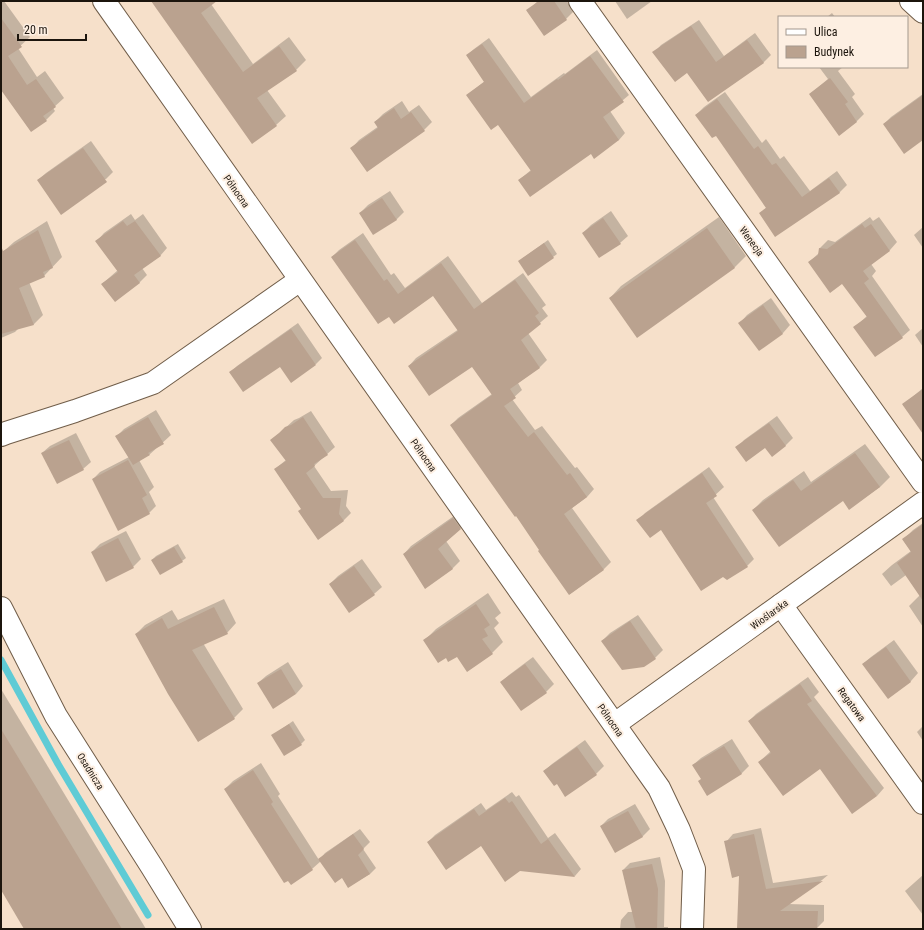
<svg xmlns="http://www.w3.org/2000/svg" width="924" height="930" font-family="'Roboto Condensed',sans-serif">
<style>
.shadow{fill:#0003}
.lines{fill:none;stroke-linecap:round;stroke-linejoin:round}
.stream{stroke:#5fcbd5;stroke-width:7}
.building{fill:#baa28f}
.minor-casing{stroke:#705d49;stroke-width:24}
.minor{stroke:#fff;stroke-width:22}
.labels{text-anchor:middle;stroke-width:4;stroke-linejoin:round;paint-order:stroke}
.street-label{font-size:10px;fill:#1c150d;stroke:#fdefe2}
</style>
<rect width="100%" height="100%" fill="#f6e0ca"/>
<!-- shadow -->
<g class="shadow">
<path d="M1,1H4L30,37L18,48L37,77L45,71L64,98L53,108L55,111L46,120L31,131L1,88Z"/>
<path d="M152,1H216L211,4L253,64L289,37L306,60L296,70L267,90L286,116L276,125Z"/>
<path d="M538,1H567L574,11L566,19L545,35L527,11Z"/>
<path d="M615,1H652L627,19Z"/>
<path d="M832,13L835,17H827Z"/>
<path d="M699,20L724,56L755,33L771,55L763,63L688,72L654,53L661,45Z"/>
<path d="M489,38L531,97L564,73L565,74L597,50L629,95L610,111L625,133L619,140L591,153L519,180L531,170L498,124L467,95L485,81L467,55L474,49Z"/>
<path d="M819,67H843L838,71L855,94L852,97L864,114L856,122L810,94L828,79Z"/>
<path d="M725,92L762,143L766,139L780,159L784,156L810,191L837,171L847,185L839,193L760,213L767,207L716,134L696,115L704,107Z"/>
<path d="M923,94V139L884,124L891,117Z"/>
<path d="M402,101L409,112L419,105L432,122L424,130L367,170L352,148L359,140L379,126L375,122L383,114Z"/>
<path d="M91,141L113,172L106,179L50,198L38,180L46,173Z"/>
<path d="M390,191L404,212L396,220L360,213L368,205Z"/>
<path d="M611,211L628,236L620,243L583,233L591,225Z"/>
<path d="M131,214L135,220L143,214L167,248L160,256L142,268L147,275L139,283L102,284L118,270L97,241L104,233Z"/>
<path d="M719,217L746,256L735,267L637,337L610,298L621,286Z"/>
<path d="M870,217L873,221L879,217L897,242L890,250L871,264L876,271L872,276L910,330L902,337L855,327L867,316L842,282L809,262L819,253L820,248L828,240L835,242Z"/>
<path d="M47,221L62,257L44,276L29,282L43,315L34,324L19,328L15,332L1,338V274L4,251L14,242Z"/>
<path d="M923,227V248L914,235Z"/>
<path d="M363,233L391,275L394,273L405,288L448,256L482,303L523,273L546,305L542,308L548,316L528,333L547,360L540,367L518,383L522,390L512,399L535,430L542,426L575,468L577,467L594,489L587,497L572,508L611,562L604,569L570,594L541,550L451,425L458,418L492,394L473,366H409L416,358L459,329L433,295L390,315L332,257L339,250Z"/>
<path d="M548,240L557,254L553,257L523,258Z"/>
<path d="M771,298L790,325L783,333L759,350L740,323L747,315Z"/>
<path d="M298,323L322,358L316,364L280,365L231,372L237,366Z"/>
<path d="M923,328V347L915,335Z"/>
<path d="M923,388V432L903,405Z"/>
<path d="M156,410L171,435L149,455L139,460L154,487L149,492L156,506L149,513L93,479L100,472L129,457L117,436L124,429Z"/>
<path d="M311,411L335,447L314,466L331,491L348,490L346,506L351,513L344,520L318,538L302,509L275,469L286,460L272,440L294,420L299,418Z"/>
<path d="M777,416L793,438L785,446L737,448L744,440Z"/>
<path d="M76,433L91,462L83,469L42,453L50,446Z"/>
<path d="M865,444L890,477L880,487L850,508L843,500L753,510L763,500L804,471L811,482Z"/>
<path d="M709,467L724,487L713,497L754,559L747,566L661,529L638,521L645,513Z"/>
<path d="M461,511L468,521L446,541L460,561L452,569L404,554L411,546Z"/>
<path d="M923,523V627L909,606L920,595L906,575L891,586L882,574L892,565L911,551L903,540L913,530Z"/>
<path d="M126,531L141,559L133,567L92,552L100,544Z"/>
<path d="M178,544L186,558L182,561L152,560L156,556Z"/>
<path d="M362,559L382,587L374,594L330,584L338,576Z"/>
<path d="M488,593L501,613L495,618L499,623L494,628L503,642L492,653L446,657L425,640L436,629Z"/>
<path d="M224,599L236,623L227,633L203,643L243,709L234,718L136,634L145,625L172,610L178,620Z"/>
<path d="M638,615L663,650L655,658L602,641L610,633Z"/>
<path d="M894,640L918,673L911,681L888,698L863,664L871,657Z"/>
<path d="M533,657L554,684L546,692L521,710L501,682L509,675Z"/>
<path d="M288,662L303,686L296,694L258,683L266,676Z"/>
<path d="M808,677L819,692L814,697L884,788L877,796L820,768L759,762L771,751L749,721L756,714Z"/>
<path d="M1,689L146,929H25L1,888Z"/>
<path d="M293,721L305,740L301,744L273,735Z"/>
<path d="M923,726V741L917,732Z"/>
<path d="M732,739L749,766L741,774L702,779L693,765L701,758Z"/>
<path d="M585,740L604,766L596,774L566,795L557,783L544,771L552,764Z"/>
<path d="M261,763L280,794L278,796L319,860L325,853L360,829L370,842L363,849L376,868L370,874L349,886L343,876L321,861L312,869L225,789L233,781Z"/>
<path d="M512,792L516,797L519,795L548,838L555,833L581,869L575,876L520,870L481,845L428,842L435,835L481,803L486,810Z"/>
<path d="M635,804L650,829L642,837L601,826L608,819Z"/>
<path d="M761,828L773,883L828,875L822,880L788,904L824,905V921L817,928L738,929L740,875L726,842L733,834Z"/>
<path d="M660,857L665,881L664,927H668V929H620L621,920L628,912H633L623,870L630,863Z"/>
<path d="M923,875V915L905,891Z"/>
</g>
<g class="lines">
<!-- stream -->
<path class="stream" d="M1,660L58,764L148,915"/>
</g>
<!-- building -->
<g class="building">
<path d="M151,1H217L201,13L243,72L279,46L297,71L257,98L277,126L252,144Z"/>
<path d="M539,1H554L567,20L544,36L526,10Z"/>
<path d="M1,18L22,47L8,56L27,85L36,79L56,107L43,116L47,121L31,132L1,90Z"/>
<path d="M691,26L716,62L747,40L764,63L708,102L687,73L675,82L652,52Z"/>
<path d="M482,44L524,103L557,79L558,80L590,56L624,102L603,117L619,140L594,159L591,154L530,197L518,180L531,171L498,125L491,130L466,95L484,82L466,55Z"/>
<path d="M830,78L848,102L845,104L857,122L839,136L809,94Z"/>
<path d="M923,95V140L904,154L883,124Z"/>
<path d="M717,99L754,149L758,146L772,165L776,163L802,197L829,178L840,193L775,237L759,213L766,208L716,136L712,138L695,115Z"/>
<path d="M394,108L401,119L411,112L425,131L367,172L350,148L378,128L374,122Z"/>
<path d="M83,148L107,182L61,215L37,180Z"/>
<path d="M382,198L397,220L373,235L359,213Z"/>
<path d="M603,218L621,244L599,258L582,233Z"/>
<path d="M123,221L127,226L135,221L161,256L134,275L140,283L115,302L101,284L118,272L95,241Z"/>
<path d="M862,224L865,228L871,224L890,251L863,271L869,279L864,283L903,338L875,357L853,327L867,317L842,284L830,293L808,262L818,255L819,248L827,249Z"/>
<path d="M707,228L735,268L637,338L609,298Z"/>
<path d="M38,230L53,268L43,272L45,277L19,288L34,325L1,334V246L3,251Z"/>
<path d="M355,240L384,281L387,279L398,294L441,263L474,309L515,280L539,313L535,316L541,324L521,340L540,368L510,389L516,398L504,406L528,437L534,432L567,475L570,473L587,497L564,514L604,570L569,595L538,551L539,550L516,516L515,517L450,425L492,395L472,367L429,396L408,366L458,331L433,296L394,324L389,317L378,324L331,257Z"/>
<path d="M544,243L554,258L528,276L518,261Z"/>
<path d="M763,305L783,334L759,351L738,323Z"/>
<path d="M291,329L316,365L291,383L280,367L243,392L229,372Z"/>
<path d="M923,389V434L902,404Z"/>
<path d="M148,417L164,444L148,453L150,455L133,465L115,436Z"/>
<path d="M303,417L328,455L314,464L315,466L306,473L323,498H341L339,514L344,521L318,540L298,511L301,509L274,469L286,461L270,440L279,433L285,427L291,425Z"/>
<path d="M769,423L786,446L772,457L765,448L746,462L735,447Z"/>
<path d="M69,440L84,470L57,484L41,453Z"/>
<path d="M855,453L880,487L849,510L843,501L779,547L752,510L793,480L801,491Z"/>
<path d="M128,460L147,495L142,498L150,514L118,531L92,479Z"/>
<path d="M702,473L717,496L706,503L748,567L727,580L723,577L701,591L661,530L650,538L636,520Z"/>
<path d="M453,518L461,529L438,549L453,569L425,589L403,554Z"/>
<path d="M923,524V601L897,563L911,552L902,539Z"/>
<path d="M118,538L134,568L106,582L91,552Z"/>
<path d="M174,547L183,562L160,575L151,560Z"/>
<path d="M354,566L375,595L349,613L329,584Z"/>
<path d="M476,604L490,625L484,629L488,636L482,639L493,654L467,672L457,657L448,662L446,658L438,663L423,640Z"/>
<path d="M214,607L228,634L192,650L235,719L198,742L168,694L135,634L162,618L168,629Z"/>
<path d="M630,621L656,659L644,667L622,670L601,641Z"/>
<path d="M886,647L911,682L888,699L862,664Z"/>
<path d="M525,664L547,693L521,711L500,682Z"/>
<path d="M281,669L296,694L273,709L257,683Z"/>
<path d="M800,684L812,701L807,704L877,796L852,814L820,769L783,796L758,762L771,753L748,721Z"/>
<path d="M289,724L302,745L284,756L271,735Z"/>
<path d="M1,729L122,929H24L1,890Z"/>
<path d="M724,746L742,774L707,796L698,781L701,779L692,765Z"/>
<path d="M577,747L597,775L565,797L557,784L554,786L543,771Z"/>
<path d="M253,770L273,802L271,804L313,870L291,885L288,881L284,883L224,789Z"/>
<path d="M505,798L509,803L512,801L541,844L548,839L575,877L520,871L505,882L481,846L446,870L427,842L474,809L479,816Z"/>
<path d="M628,811L643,837L615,853L600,826Z"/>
<path d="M353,834L364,849L358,855L370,874L348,888L342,878L335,883L318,859Z"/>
<path d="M754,834L766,889L823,881L780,911H818L817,929H737L739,876L732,878L724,841Z"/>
<path d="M652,864L658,889L657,929H636L622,870Z"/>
</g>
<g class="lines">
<defs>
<g id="minor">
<path d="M104,1L659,788L679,830L694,869L692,929"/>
<path d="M580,1L923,482"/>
<path d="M911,1L923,12"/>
<path d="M1,435L6,433L75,411L153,383L300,280"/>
<path d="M781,605L923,803"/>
<path d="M1,608L56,716L152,867L190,929"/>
<path d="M615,724L923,503"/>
</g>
</defs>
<!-- minor casing -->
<use href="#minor" class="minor-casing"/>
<!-- minor -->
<use href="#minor" class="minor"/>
</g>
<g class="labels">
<!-- street labels -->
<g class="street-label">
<text transform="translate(237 191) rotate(55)" y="4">Północna</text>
<text transform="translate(752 241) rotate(54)" y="4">Wenecja</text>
<text transform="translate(424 455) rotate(55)" y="4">Północna</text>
<text transform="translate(769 614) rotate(-36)" y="4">Wioślarska</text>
<text transform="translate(852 704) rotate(54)" y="4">Regatowa</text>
<text transform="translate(611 720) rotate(55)" y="4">Północna</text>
<text transform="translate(91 771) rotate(58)" y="4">Osadnicza</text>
</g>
</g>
<!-- border -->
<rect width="924" height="930" fill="none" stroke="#1c150d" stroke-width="4"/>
<!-- legend -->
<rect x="778" y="16" width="130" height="52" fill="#fdefe2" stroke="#a3988d"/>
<rect x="786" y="29" width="20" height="6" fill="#ffffff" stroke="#a3988d"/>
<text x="814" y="36" font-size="12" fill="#1c150d">Ulica</text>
<rect x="786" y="46" width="20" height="12" fill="#baa28f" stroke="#a3988d"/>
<text x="814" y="56" font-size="12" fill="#1c150d">Budynek</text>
<!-- scale -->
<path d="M18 34v6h68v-6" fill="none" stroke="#1c150d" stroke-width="2"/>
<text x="24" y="34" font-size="12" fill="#1c150d" stroke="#fdefe2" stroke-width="3" paint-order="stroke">20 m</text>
</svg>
